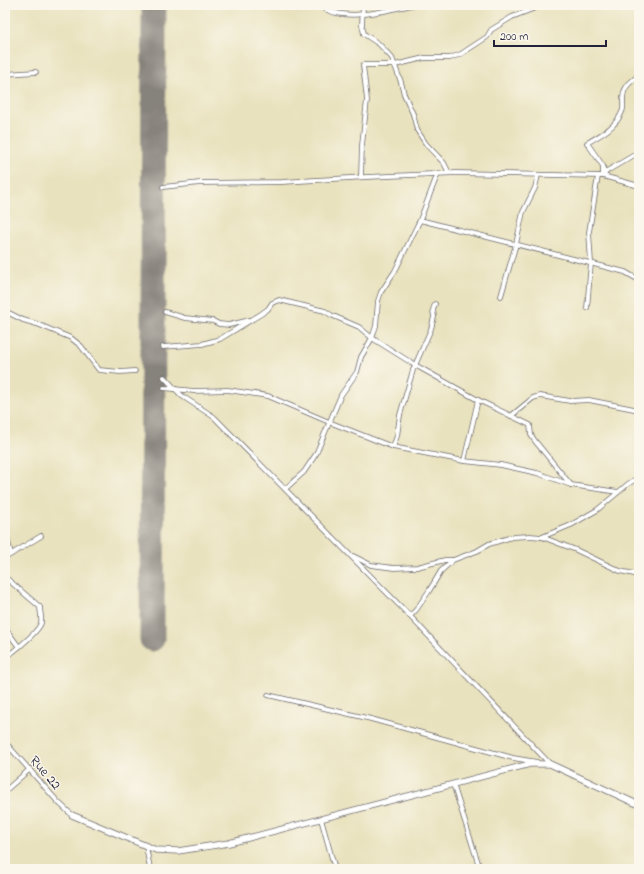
<svg xmlns="http://www.w3.org/2000/svg" width="644" height="874" font-family="'Indie Flower',sans-serif">
<style>
.lines{fill:none;stroke-linecap:round;stroke-linejoin:round}
.runway{stroke:#86827c;stroke-width:25}
.street-casing{stroke:#686569;stroke-width:5.5}
.secondary-casing{stroke:#686569;stroke-width:7}
.street{stroke:#fff;stroke-width:4}
.secondary{stroke:#fff;stroke-width:5.5}
.labels{text-anchor:middle;stroke-width:3;stroke-linejoin:round;paint-order:stroke}
.street-label{font-size:14px;fill:#22223b;stroke:#fbf7ec}
</style>
<rect width="100%" height="100%" fill="#fbf7ec"/>
<filter id="ink" filterUnits="userSpaceOnUse"><feTurbulence type="fractalNoise" baseFrequency=".025" numOctaves="2"/><feDisplacementMap in="SourceGraphic" scale="8" xChannelSelector="R" yChannelSelector="G"/><feConvolveMatrix kernelMatrix="1 2 1 2 8 2 1 2 1" color-interpolation-filters="sRGB"/></filter>
<filter id="wash" filterUnits="userSpaceOnUse"><feTurbulence type="fractalNoise" baseFrequency=".012" numOctaves="4" result="noise"/><feDisplacementMap in="SourceGraphic" scale="16" xChannelSelector="R" yChannelSelector="G"/><feGaussianBlur stdDeviation="0.9" result="paint"/><feColorMatrix in="noise" values="0 0 0 0 0 0 0 0 0 0 0 0 0 0 0 0 0 1.4 0 .05"/><feComposite in="paint" operator="in"/></filter>
<g filter="url(#wash)">
<rect width="100%" height="100%" fill="#e9e2be"/>
<g class="lines">
<!-- runway -->
<path class="runway" d="M152,639L154,5"/>
</g>
</g>
<g filter="url(#ink)">
<g class="lines">
<defs>
<g id="street">
<path d="M320,5C340,24 388,10 412,5"/>
<path d="M363,5L362,25L364,34L379,44L392,58L401,82L404,94L413,114L417,130L426,144L444,163L449,173"/>
<path d="M5,74L36,72"/>
<path d="M603,176V166L587,143C601,135 616,127 622,112C624,109 623,104 623,100C623,86 630,83 639,75"/>
<path d="M603,176L607,171L636,154L639,155"/>
<path d="M361,177L362,145L367,100L363,65H395L424,58H450L461,54L487,37L491,30L512,17L543,5"/>
<path d="M163,187L200,183L282,182L367,177L456,173L603,176L639,186"/>
<path d="M420,220L625,272L639,280"/>
<path d="M501,296L516,244L523,212L535,188L538,175"/>
<path d="M587,308L591,263L589,232L598,176"/>
<path d="M5,311L23,320L37,324L71,338L81,346L99,370L120,372L135,371"/>
<path d="M165,312L185,318L213,321L219,324L229,325L250,320"/>
<path d="M163,347L202,344L220,339L261,314L268,309L272,303L279,300L325,311L331,315L359,327L372,338L415,365L478,400L530,425L531,435L535,441L571,485"/>
<path d="M164,377L182,396L214,417L405,611L550,764"/>
<path d="M164,388L194,391L228,390L268,396L329,422L393,447L464,461L501,465L537,473L571,485L618,492"/>
<path d="M511,416L533,398L540,396L570,401L589,400L639,410"/>
<path d="M393,447L397,436L400,415L413,370L431,329L434,317L433,310L435,304"/>
<path d="M464,461L478,400"/>
<path d="M285,489L304,472L316,454L341,395L357,372L361,357L372,338L376,326L378,301L381,292L395,271L420,220L438,173"/>
<path d="M5,530L11,554"/>
<path d="M542,537L576,550L620,571L639,575"/>
<path d="M353,556L371,565L394,568L417,567L445,560H453L477,551L489,544L512,537L530,536L542,537L571,525L597,510L628,484L639,477"/>
<path d="M5,558L41,536"/>
<path d="M5,577L40,607C40,611 42,618 41,623C37,634 14,651 5,658"/>
<path d="M410,616L416,610L429,591L441,571L453,560"/>
<path d="M5,628L19,647"/>
<path d="M268,695L371,719L513,758L537,762"/>
<path d="M5,742L58,802L72,815"/>
<path d="M453,784L480,869"/>
<path d="M5,791L30,769"/>
<path d="M321,819L335,869"/>
<path d="M146,846L150,869"/>
<path d="M5,864L10,869"/>
</g>
<path id="secondary" d="M72,815L156,850L178,851L229,843L530,764H550L639,805"/>
</defs>
<!-- street casing -->
<use href="#street" class="street-casing"/>
<!-- secondary casing -->
<use href="#secondary" class="secondary-casing"/>
<!-- street -->
<use href="#street" class="street"/>
<!-- secondary -->
<use href="#secondary" class="secondary"/>
</g>
</g>
<g class="labels">
<!-- street labels -->
<g class="street-label">
<text transform="translate(46 772) rotate(49)" y="5">Rue 22</text>
</g>
</g>
<!-- margin -->
<rect width="644" height="874" fill="none" stroke="#fbf7ec" stroke-width="20"/>
<!-- scale -->
<path d="M494 40v6h112v-6" fill="none" stroke="#22223b" stroke-width="2"/>
<text x="500" y="40" font-size="12" fill="#22223b" stroke="#fbf7ec" stroke-width="3" paint-order="stroke">200 m</text>
</svg>
